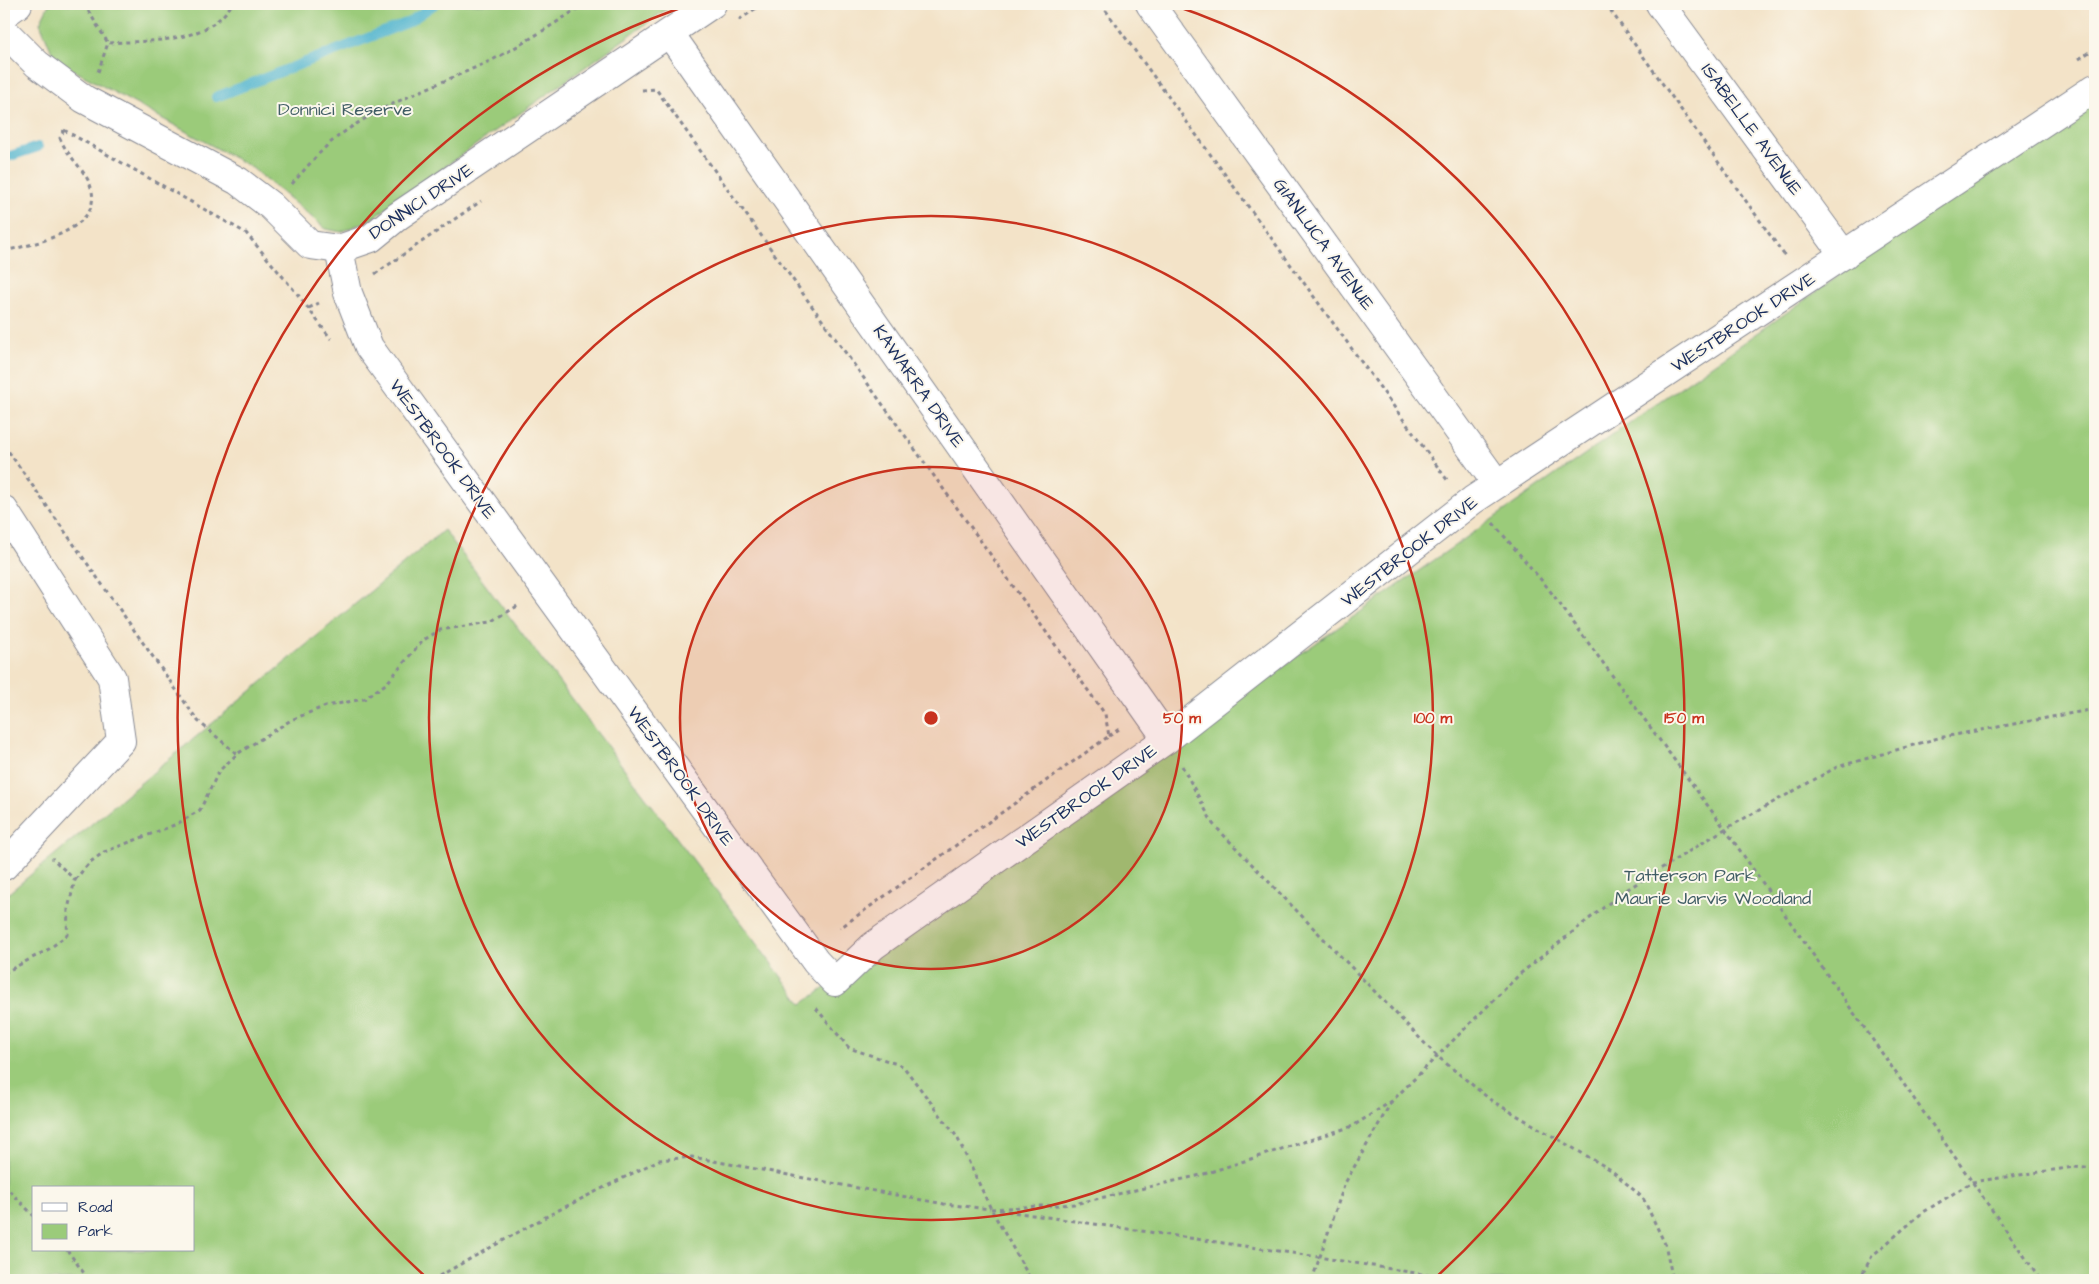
<svg xmlns="http://www.w3.org/2000/svg" width="2099" height="1284" font-family="'Architects Daughter',sans-serif">
<style>
.green{fill:#9bcb7a;stroke:#5b7d6c;fill-rule:evenodd}
.lines{fill:none;stroke-linecap:round;stroke-linejoin:round}
.stream{stroke:#4fb4ce;stroke-width:10}
.street-casing{stroke:#878993;stroke-width:30}
.path{stroke:#878993;stroke-width:3;stroke-dasharray:4 4;stroke-linecap:butt}
.street{stroke:#fff;stroke-width:28}
.ring{fill:none;stroke:#c8321e;stroke-width:2.5}
.labels{text-anchor:middle;stroke-width:4;stroke-linejoin:round;paint-order:stroke}
.park-label{font-size:18px;fill:#415e66;stroke:#fbf7ec}
.street-label{font-size:18px;fill:#1b2f5e;stroke:#fbf7ec}
.centre{fill:#c8321e;stroke:#fbf7ec;stroke-width:2.5}
.ring-label{font-size:15px;text-anchor:middle;font-weight:bold;fill:#c8321e;stroke:#fbf7ec;stroke-width:4;stroke-linejoin:round;paint-order:stroke}
</style>
<rect width="100%" height="100%" fill="#fbf7ec"/>
<filter id="ink" filterUnits="userSpaceOnUse"><feTurbulence type="fractalNoise" baseFrequency=".02" numOctaves="2"/><feDisplacementMap in="SourceGraphic" scale="10" xChannelSelector="R" yChannelSelector="G"/><feConvolveMatrix kernelMatrix="1 2 1 2 8 2 1 2 1" color-interpolation-filters="sRGB"/></filter>
<filter id="wash" filterUnits="userSpaceOnUse"><feTurbulence type="fractalNoise" baseFrequency=".0096" numOctaves="4" result="noise"/><feDisplacementMap in="SourceGraphic" scale="20" xChannelSelector="R" yChannelSelector="G"/><feGaussianBlur stdDeviation="1.12" result="paint"/><feColorMatrix in="noise" values="0 0 0 0 0 0 0 0 0 0 0 0 0 0 0 0 0 1.4 0 .05"/><feComposite in="paint" operator="in"/></filter>
<g filter="url(#wash)">
<rect width="100%" height="100%" fill="#f3e3c8"/>
<!-- green -->
<g class="green">
<path d="M49,4H674L370,220L341,232L326,229L251,167L55,60L40,23Z"/>
<path d="M2095,96V1280H4V897L444,530L802,1004ZM34,1188H194V1250H34Z"/>
</g>
<g class="lines">
<!-- stream -->
<g class="stream">
<path d="M216,97L409,22L435,4"/>
<path d="M4,158L38,147"/>
</g>
</g>
</g>
<g filter="url(#ink)">
<g class="lines">
<defs>
<g id="street">
<path d="M1150,4L1497,484"/>
<path d="M1660,4L1844,255"/>
<path d="M4,14L18,4"/>
<path d="M4,31L37,64L84,99L238,181L271,206L310,245L339,249L371,238L398,216L712,4"/>
<path d="M670,34L1167,739"/>
<path d="M339,249L348,293L369,347L816,962L835,982L873,946L1167,739L1473,500L2095,88"/>
<path d="M4,510L112,678L121,741L4,866"/>
</g>
</defs>
<!-- street casing -->
<use href="#street" class="street-casing"/>
<!-- path -->
<g class="path">
<path d="M84,4L108,43"/>
<path d="M1101,4L1448,481"/>
<path d="M1606,4L1785,256"/>
<path d="M739,20L762,4"/>
<path d="M2079,59L2095,48"/>
<path d="M98,72L108,43C151,40 206,45 232,4"/>
<path d="M642,90L656,89L1105,714L1109,736L840,928"/>
<path d="M64,130L246,233L299,296L331,339"/>
<path d="M292,184C307,167 322,148 340,135C385,102 444,83 494,59C525,43 555,23 585,4"/>
<path d="M4,251C35,244 112,228 88,180C80,165 66,154 60,138L64,130"/>
<path d="M375,274L481,201"/>
<path d="M309,308L319,303"/>
<path d="M4,445L198,721L237,754"/>
<path d="M1493,523L1548,588L1725,829L2041,1280"/>
<path d="M1109,736L1122,727"/>
<path d="M1182,766L1213,824L1437,1056L1492,1101L1611,1170L1643,1198L1665,1244L1673,1280"/>
<path d="M75,880L89,863L104,852L177,824L200,810L219,771L237,754L291,720L326,706L364,699L387,683L422,641L440,630L491,622L519,605"/>
<path d="M4,973L49,949L67,935L68,909L75,880L52,858"/>
<path d="M816,1008L849,1048L903,1066L957,1137L991,1209L1031,1280"/>
<path d="M4,1185L34,1216"/>
<path d="M991,1209L1074,1204L1201,1175L1353,1126L1392,1101L1521,973L1623,892L1725,829L1837,767L1938,738L2095,709"/>
<path d="M999,1210L1312,1256L1458,1280"/>
<path d="M67,1250L89,1280"/>
<path d="M432,1280L551,1214L659,1160L692,1157L944,1204L990,1209"/>
<path d="M1312,1280L1345,1183L1392,1101"/>
<path d="M1859,1280L1872,1256L1922,1213L1972,1182L2074,1167L2095,1169"/>
</g>
<!-- street -->
<use href="#street" class="street"/>
</g>
</g>
<!-- distance rings -->
<circle cx="931" cy="718" r="251" fill="#c8321e" fill-opacity=".12"/>
<g class="ring">
<circle cx="931" cy="718" r="251"/>
<circle cx="931" cy="718" r="502"/>
<path d="M427 1278A753 753 0 0 1 692 4M1170 4A753 753 0 0 1 1435 1278"/>
</g>
<g class="labels">
<!-- park labels -->
<g class="park-label">
<text x="345" y="115">Donnici Reserve</text>
<text x="1690" y="881">Tatterson Park</text>
<text x="1713" y="904">Maurie Jarvis Woodland</text>
</g>
<!-- street labels -->
<g class="street-label">
<text transform="translate(1752 129) rotate(54)" y="6">ISABELLE AVENUE</text>
<text transform="translate(421 201) rotate(-34)" y="6">DONNICI DRIVE</text>
<text transform="translate(1324 244) rotate(54)" y="6">GIANLUCA AVENUE</text>
<text transform="translate(1743 322) rotate(-33)" y="6">WESTBROOK DRIVE</text>
<text transform="translate(919 386) rotate(55)" y="6">KAWARRA DRIVE</text>
<text transform="translate(443 449) rotate(54)" y="6">WESTBROOK DRIVE</text>
<text transform="translate(1409 551) rotate(-38)" y="6">WESTBROOK DRIVE</text>
<text transform="translate(681 776) rotate(54)" y="6">WESTBROOK DRIVE</text>
<text transform="translate(1086 796) rotate(-35)" y="6">WESTBROOK DRIVE</text>
</g>
</g>
<circle cx="931" cy="718" r="8" class="centre"/>
<g class="ring-label">
<text x="1182" y="723">50 m</text>
<text x="1433" y="723">100 m</text>
<text x="1684" y="723">150 m</text>
</g>
<!-- margin -->
<rect width="2099" height="1284" fill="none" stroke="#fbf7ec" stroke-width="20"/>
<!-- legend -->
<rect x="32" y="1186" width="162" height="65" fill="#fbf7ec" stroke="#a1a7b3"/>
<rect x="42" y="1203" width="25" height="8" fill="#ffffff" stroke="#a1a7b3"/>
<text x="78" y="1212" font-size="15" fill="#1b2f5e">Road</text>
<rect x="42" y="1224" width="25" height="15" fill="#9bcb7a" stroke="#a1a7b3"/>
<text x="78" y="1236" font-size="15" fill="#1b2f5e">Park</text>
</svg>
